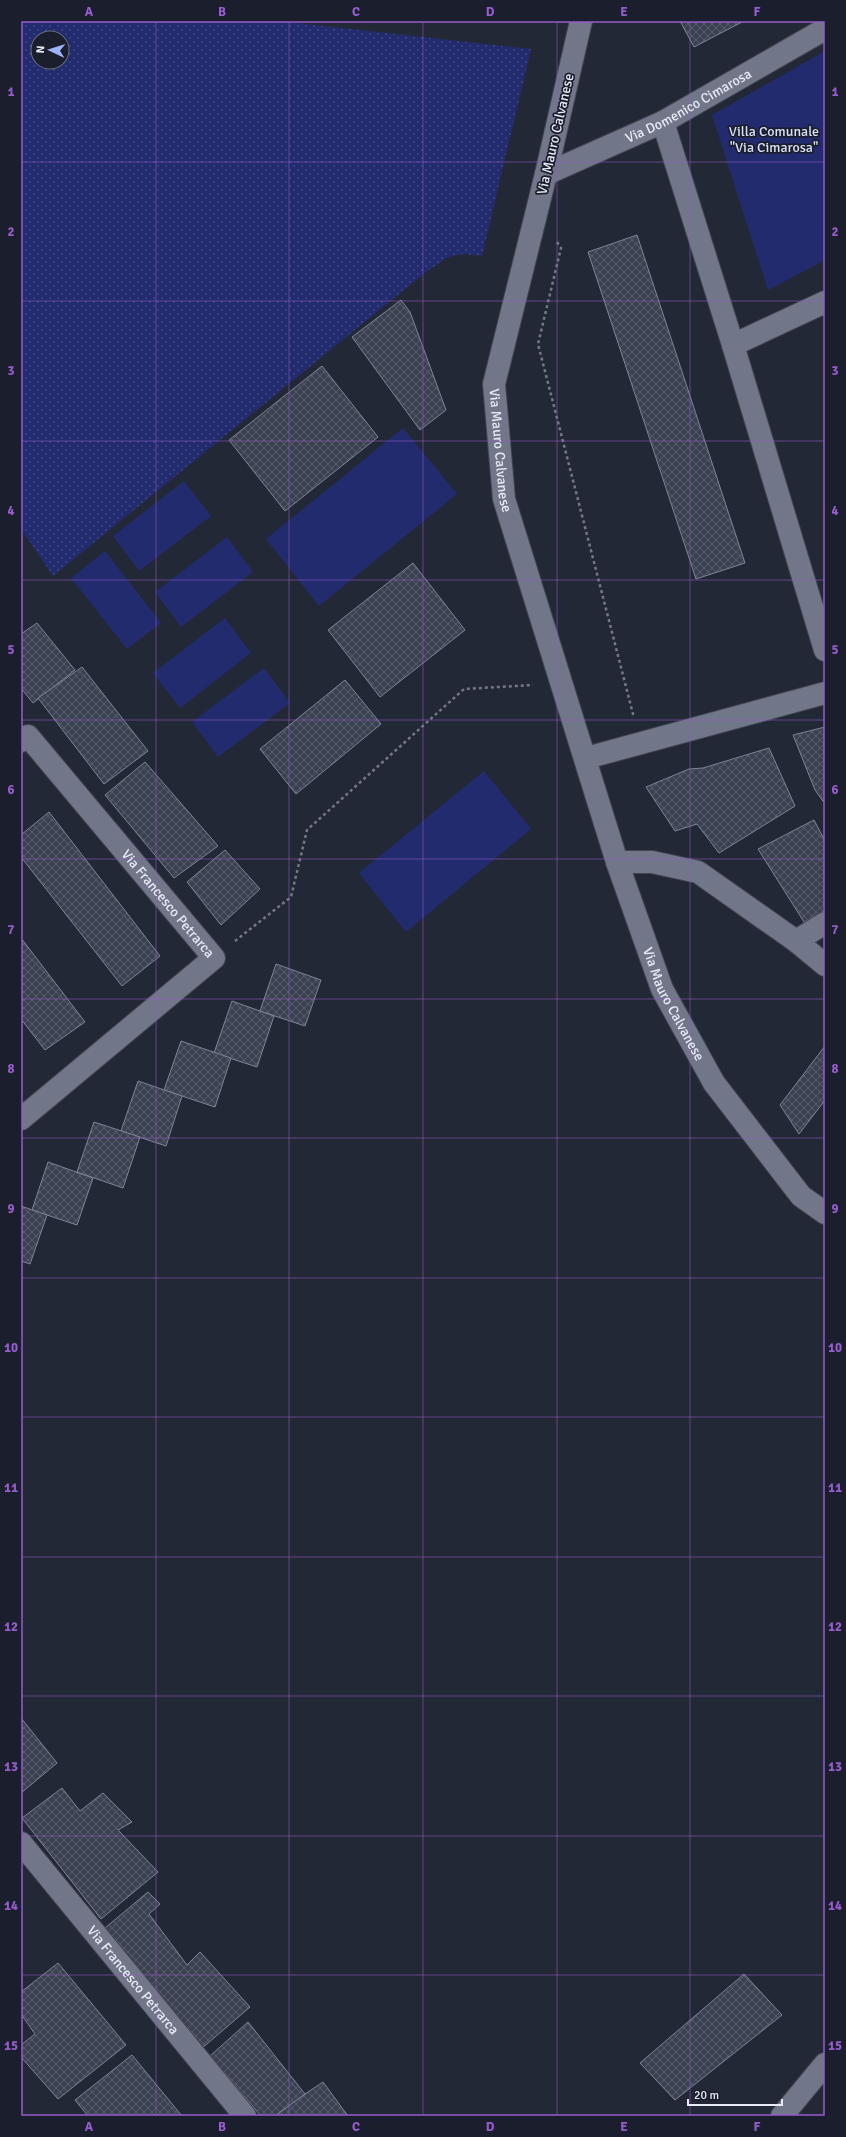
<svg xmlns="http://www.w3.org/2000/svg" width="846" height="2137" font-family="Signika,sans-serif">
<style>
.grass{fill:url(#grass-dots);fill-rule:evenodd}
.green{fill:#222b6d}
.building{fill:url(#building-cross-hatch);stroke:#7e8497}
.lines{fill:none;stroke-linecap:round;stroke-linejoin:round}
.minor-casing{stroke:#424552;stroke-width:24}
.path{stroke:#757986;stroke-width:2.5;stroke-dasharray:3 3;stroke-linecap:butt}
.minor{stroke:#717688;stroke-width:22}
.grid{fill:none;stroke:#965ccc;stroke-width:1;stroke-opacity:0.55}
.labels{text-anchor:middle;stroke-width:3.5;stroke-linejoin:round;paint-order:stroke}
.street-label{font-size:14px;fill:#e8ebf5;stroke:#1a1e2d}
.park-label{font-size:14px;fill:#dbe2f7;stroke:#1a1e2d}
.neatline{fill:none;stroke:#965ccc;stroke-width:1.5}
.grid-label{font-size:13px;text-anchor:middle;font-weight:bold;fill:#965ccc}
</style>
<defs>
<pattern id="grass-dots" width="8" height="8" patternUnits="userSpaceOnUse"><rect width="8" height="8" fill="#222b6d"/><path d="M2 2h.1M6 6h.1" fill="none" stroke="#424a82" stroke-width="1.8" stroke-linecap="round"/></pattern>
<pattern id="building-cross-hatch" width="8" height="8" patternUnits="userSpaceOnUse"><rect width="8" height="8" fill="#3c4151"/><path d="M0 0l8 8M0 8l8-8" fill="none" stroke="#585d6b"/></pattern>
</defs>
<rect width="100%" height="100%" fill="#232837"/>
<!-- grass -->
<path class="grass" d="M21,21H279L531,49L482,256C452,251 450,256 426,272L53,576L21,529ZM38,38H62V62H38Z"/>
<!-- green -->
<g class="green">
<path d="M825,51V260L768,290L712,115Z"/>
<path d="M403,428L457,494L319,606L266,539Z"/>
<path d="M184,481L211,516L139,571L113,536Z"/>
<path d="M227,537L253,572L181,627L155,592Z"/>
<path d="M105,551L161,623L127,649L71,578Z"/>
<path d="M225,618L251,653L180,708L153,673Z"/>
<path d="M264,668L290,703L218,757L192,722Z"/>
<path d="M484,771L531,829L406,932L359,873Z"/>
</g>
<!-- building -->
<g class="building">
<path d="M680,21H744L694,47Z"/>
<path d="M637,235L745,563L696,579L588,252Z"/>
<path d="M401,300L410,312L446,410L420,430L352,337Z"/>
<path d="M322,366L378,437L285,511L229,440Z"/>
<path d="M413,563L465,630L380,697L328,630Z"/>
<path d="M37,623L75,670L33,703L21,688V634Z"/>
<path d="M82,667L148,751L104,784L38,698Z"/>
<path d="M345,680L381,724L296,794L260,749Z"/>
<path d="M825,727V804L815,790L793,735Z"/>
<path d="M769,748L795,806L719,853L697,824L675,831L646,787L689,769L703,768Z"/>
<path d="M145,762L218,846L174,878L105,795Z"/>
<path d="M49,812L160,956L122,986L21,857V835Z"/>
<path d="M814,820L825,841V910L804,922L758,849Z"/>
<path d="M225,850L260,889L221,925L187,882Z"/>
<path d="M21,938L85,1022L45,1050L21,1019Z"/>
<path d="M276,964L321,980L305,1026L260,1011Z"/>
<path d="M232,1001L274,1016L257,1067L214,1053Z"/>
<path d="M181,1041L231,1058L215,1107L164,1090Z"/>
<path d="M825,1046V1100L799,1134L780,1105Z"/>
<path d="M138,1081L182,1096L166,1146L121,1131Z"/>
<path d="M94,1122L140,1137L123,1188L77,1172Z"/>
<path d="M48,1162L93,1178L77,1225L32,1210Z"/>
<path d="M21,1206L47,1215L30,1264L21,1261Z"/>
<path d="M21,1718L57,1763L21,1793Z"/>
<path d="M62,1788L80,1811L103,1793L132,1822L118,1830L158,1872L101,1919L22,1818Z"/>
<path d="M148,1892L160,1904L149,1914L187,1965L200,1952L250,2007L201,2049L105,1928Z"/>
<path d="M58,1963L126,2045L58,2099L21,2057V2045L35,2034L21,2014V1992Z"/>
<path d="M744,1974L782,2015L675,2100L640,2063Z"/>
<path d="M248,2022L305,2094L275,2116H261L210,2056Z"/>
<path d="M132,2055L182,2116H88L75,2100Z"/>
<path d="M323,2082L348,2116H275L305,2094Z"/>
</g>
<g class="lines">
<defs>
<g id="minor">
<path id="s1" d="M581,21L546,174L494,384L504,499L617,862L662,989L714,1083L801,1196L825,1213"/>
<path d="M663,122L733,345L825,650"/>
<path id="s2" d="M546,174L663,122L825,29"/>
<path d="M733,345L825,302"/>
<path id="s3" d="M21,741L28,736L214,958L21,1119"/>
<path d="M586,758L825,693"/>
<path d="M617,862H652L698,872L796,941L825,965"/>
<path d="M796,941L825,923"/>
<path id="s4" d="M21,1843L245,2116"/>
<path d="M782,2116L825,2064"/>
</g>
</defs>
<!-- minor casing -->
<use href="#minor" class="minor-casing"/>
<!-- path -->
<g class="path">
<path d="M557,242L561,248L538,344L634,718"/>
<path d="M235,941L291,897L307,830L464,689L533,685"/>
</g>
<!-- minor -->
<use href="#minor" class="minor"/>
</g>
<!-- grid -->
<path class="grid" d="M156,21V2116M289,21V2116M423,21V2116M557,21V2116M690,21V2116M21,162H825M21,301H825M21,441H825M21,580H825M21,720H825M21,859H825M21,999H825M21,1138H825M21,1278H825M21,1417H825M21,1557H825M21,1696H825M21,1836H825M21,1975H825"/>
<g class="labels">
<!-- street labels -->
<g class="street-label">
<text dy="5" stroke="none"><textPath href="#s2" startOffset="158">Via Domenico Cimarosa</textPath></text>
<text transform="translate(555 134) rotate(-77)" y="5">Via Mauro Calvanese</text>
<text dy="5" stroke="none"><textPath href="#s1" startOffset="440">Via Mauro Calvanese</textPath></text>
<text dy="5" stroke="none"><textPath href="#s3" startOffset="227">Via Francesco Petrarca</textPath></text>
<text dy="5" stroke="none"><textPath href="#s1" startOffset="1022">Via Mauro Calvanese</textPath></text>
<text dy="5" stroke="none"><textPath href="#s4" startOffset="177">Via Francesco Petrarca</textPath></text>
</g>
<!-- park labels -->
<g class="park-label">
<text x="774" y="136">Villa Comunale<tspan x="774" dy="16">"Via Cimarosa"</tspan></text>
</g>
</g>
<!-- border -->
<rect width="846" height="2137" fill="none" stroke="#1a1e2d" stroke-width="44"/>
<!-- north arrow -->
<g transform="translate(50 50) rotate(274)"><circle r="19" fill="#1a1e2d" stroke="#6c707d"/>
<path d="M0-3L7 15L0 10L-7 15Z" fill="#9fb3fd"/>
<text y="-6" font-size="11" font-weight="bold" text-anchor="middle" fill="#e8ebf5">N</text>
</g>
<!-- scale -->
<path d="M688 2099v6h94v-6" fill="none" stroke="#e8ebf5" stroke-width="2"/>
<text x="694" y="2099" font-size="12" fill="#e8ebf5" stroke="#1a1e2d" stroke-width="3" paint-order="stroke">20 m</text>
<rect x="22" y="22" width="802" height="2093" class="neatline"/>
<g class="grid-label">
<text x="89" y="16">A</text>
<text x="222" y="16">B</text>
<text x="356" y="16">C</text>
<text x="490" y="16">D</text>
<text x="624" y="16">E</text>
<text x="757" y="16">F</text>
<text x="11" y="96">1</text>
<text x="835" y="96">1</text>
<text x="11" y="236">2</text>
<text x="835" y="236">2</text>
<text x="11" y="375">3</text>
<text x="835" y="375">3</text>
<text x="11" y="515">4</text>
<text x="835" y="515">4</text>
<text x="11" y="654">5</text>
<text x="835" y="654">5</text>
<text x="11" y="794">6</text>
<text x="835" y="794">6</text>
<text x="11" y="934">7</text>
<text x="835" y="934">7</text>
<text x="11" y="1073">8</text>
<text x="835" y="1073">8</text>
<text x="11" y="1213">9</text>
<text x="835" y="1213">9</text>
<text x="11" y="1352">10</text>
<text x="835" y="1352">10</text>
<text x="11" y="1492">11</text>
<text x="835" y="1492">11</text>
<text x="11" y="1631">12</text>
<text x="835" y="1631">12</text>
<text x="11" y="1771">13</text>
<text x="835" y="1771">13</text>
<text x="11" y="1910">14</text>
<text x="835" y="1910">14</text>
<text x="11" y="2050">15</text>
<text x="835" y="2050">15</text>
<text x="89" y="2131">A</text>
<text x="222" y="2131">B</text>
<text x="356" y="2131">C</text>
<text x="490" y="2131">D</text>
<text x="624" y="2131">E</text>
<text x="757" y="2131">F</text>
</g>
</svg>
